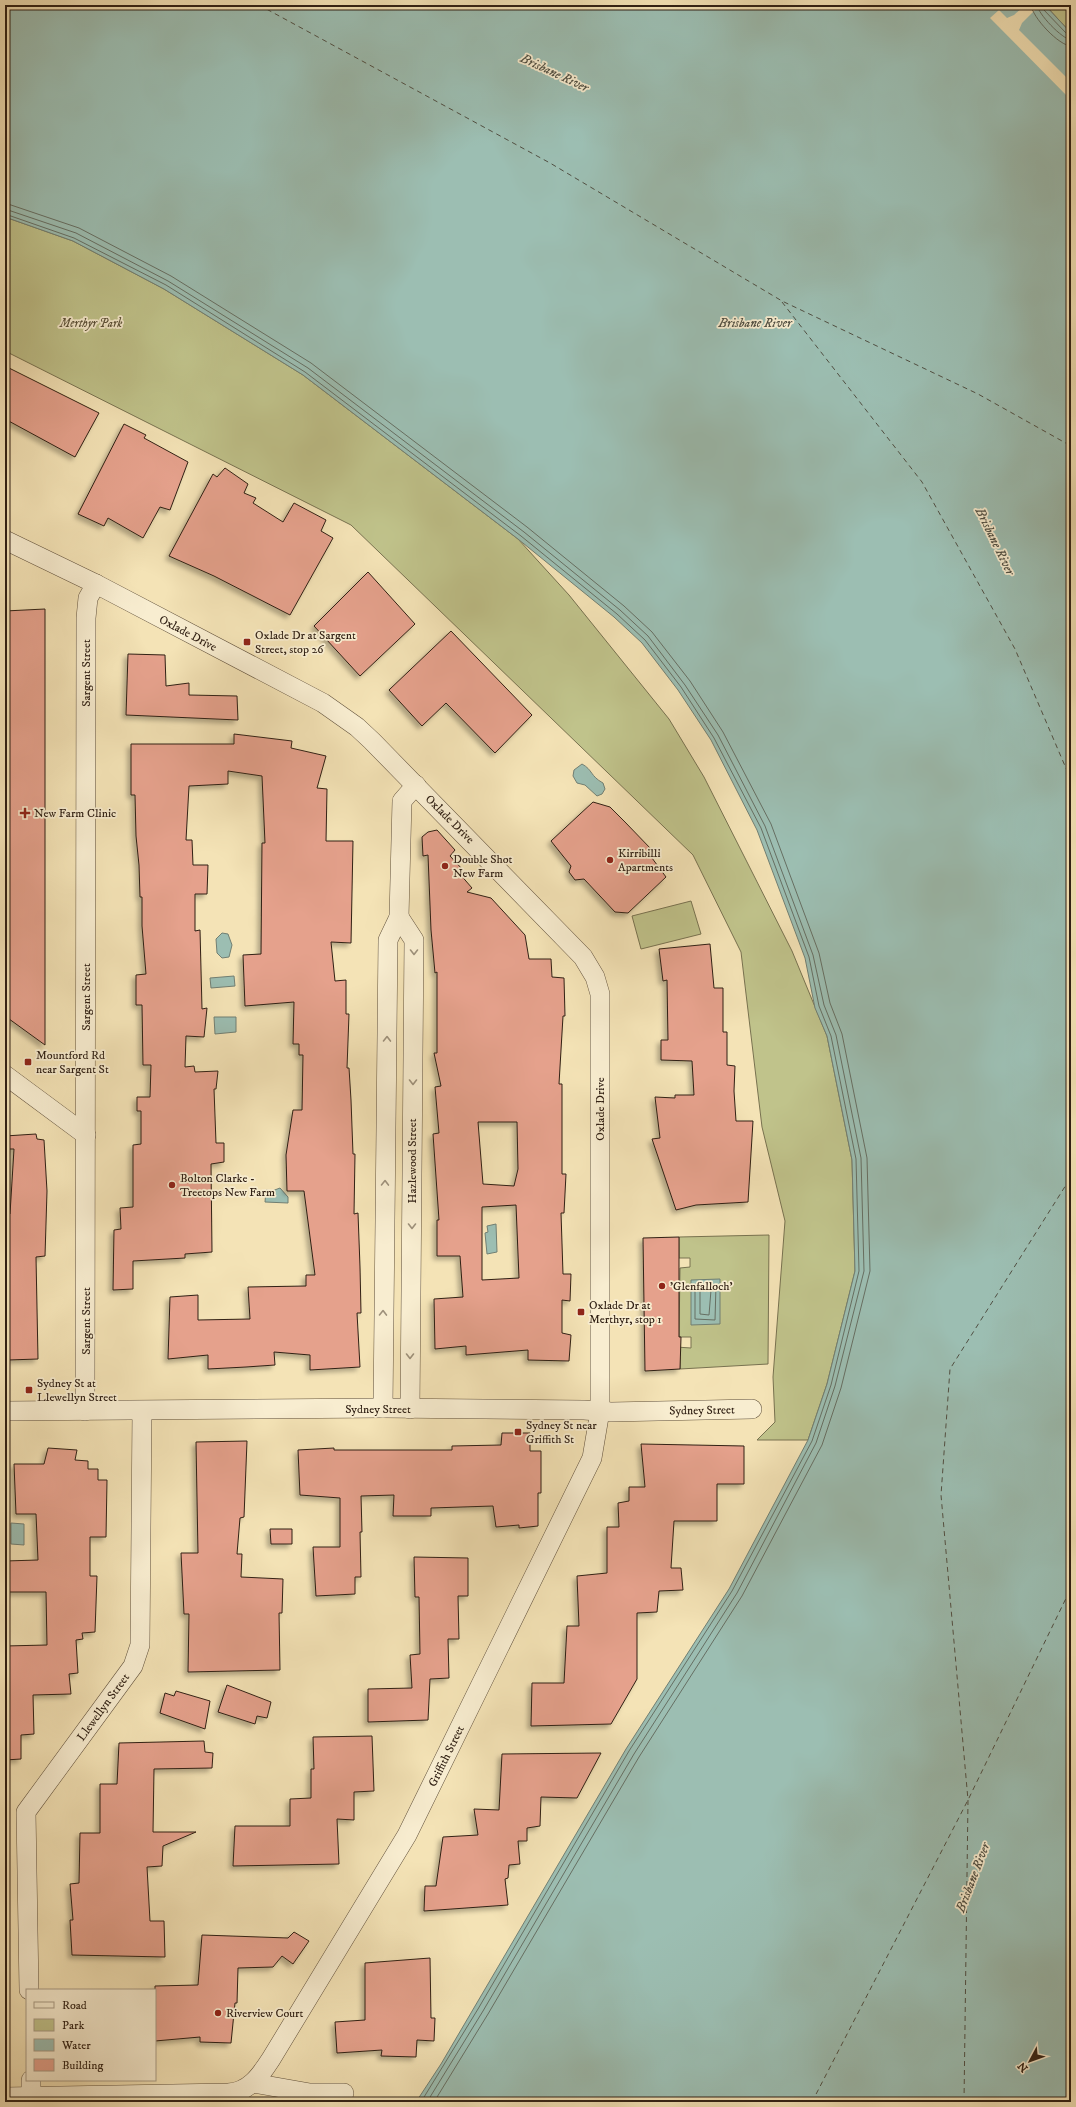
<svg xmlns="http://www.w3.org/2000/svg" width="1076" height="2107" font-family="'IM FELL DW Pica',serif">
<style>
.green{fill:#c0c38b;stroke:#787250}
.water{fill:#9cbeb2;stroke:#717f73}
.pier{fill:#f4e3b6}
.lines{fill:none;stroke-linecap:round;stroke-linejoin:round}
.shore{stroke:#666f63;stroke-width:1}
.ferry{stroke:#504f43;stroke-width:1;stroke-dasharray:5 4;stroke-linecap:butt}
.building{fill:#e5a18c;stroke:#302014;fill-rule:evenodd;filter:url(#shadow)}
.minor-casing{stroke:#61513c;stroke-width:20}
.minor{stroke:#f8edd0;stroke-width:19}
.oneway{stroke:#9e917b}
.poi-dot{fill:#8f2418;stroke:#f8edd0;stroke-width:1.5}
.labels{text-anchor:middle;stroke-width:3.5;stroke-linejoin:round;paint-order:stroke}
.park-label{font-size:12px;font-style:italic;fill:#5b5138;stroke:#f8edd0}
.street-label{font-size:12px;fill:#302014;stroke:#f8edd0}
.poi-label{font-size:12px;fill:#302014;stroke:#f8edd0;text-anchor:start}
.water-label{font-size:13px;font-style:italic;fill:#504f43;stroke:#f8edd0}
</style>
<defs>
<filter id="shadow"><feDropShadow dx="-3.5" dy="3.5" stdDeviation="2" flood-color="#0004"/></filter>
</defs>
<rect width="100%" height="100%" fill="#f4e3b6"/>
<filter id="stains"><feTurbulence type="fractalNoise" baseFrequency=".005" numOctaves="4"/><feColorMatrix values="0 0 0 0 .2 0 0 0 0 .09 0 0 0 0 .02 0 0 0 .5 -.17"/></filter>
<radialGradient id="worn" r=".72"><stop offset=".6" stop-color="#630" stop-opacity="0"/><stop offset="1" stop-color="#630" stop-opacity=".3"/></radialGradient>
<!-- green -->
<g class="green">
<path d="M1045,5H1071V33Z"/>
<path d="M5,217L73,241L164,289L303,375L518,539L569,595L669,719L704,777L792,951L827,1036L852,1160L855,1271L827,1384L808,1440H757L775,1422L773,1377L785,1221L762,1127L741,952L693,855L351,525L5,351Z"/>
<path d="M691,901L701,934L641,949L632,916Z"/>
<path d="M769,1235L768,1364L680,1369V1358L676,1347L691,1348V1337H679L680,1268L690,1267V1258H679V1237Z"/>
</g>
<!-- water -->
<g class="water">
<path d="M5,5H1045L1071,33V2102H416L441,2064L626,1749L729,1589L808,1440L827,1384L855,1271L852,1160L827,1036L815,1008L805,958L757,830L711,740L678,690L642,643L614,617L518,539L303,375L164,289L73,241L5,217Z"/>
<path d="M582,764C593,770 590,776 603,783L605,789L602,794L597,796L585,785L577,783L573,776L574,770Z"/>
<path d="M222,933L228,934L232,945L229,957L222,958L217,953L216,939Z"/>
<path d="M234,976L235,986L211,988L210,978Z"/>
<path d="M214,1017H236V1032L215,1034Z"/>
<path d="M280,1188L288,1197V1203L265,1202L266,1190L272,1191Z"/>
<path d="M496,1224L497,1252L487,1254L485,1233L488,1232L487,1226Z"/>
<path d="M720,1279V1324L691,1325V1280Z"/>
<path d="M11,1523L24,1524V1545L11,1544Z"/>
</g>
<!-- pier -->
<path class="pier" d="M1025,5H1045L1038,7L1022,23L1019,30L1071,82V100L990,18L999,10L1007,18L1014,15Z"/>
<g class="lines">
<!-- shore -->
<g class="shore">
<path d="M1031,5C1032,17 1059,46 1071,46"/>
<path d="M1037,5C1038,14 1062,39 1071,40"/>
<path d="M1042,5L1043,9L1066,33L1071,35"/>
<path d="M5,203L79,228L171,276L311,363L527,527L624,606L652,632L690,681L723,732L771,824L819,953L830,1003L842,1034L867,1158L870,1271L841,1388L822,1445L742,1596L639,1757L488,2014L434,2102"/>
<path d="M5,209L76,233L168,281L308,368L524,532L620,610L648,636L685,685L718,735L765,826L813,955L824,1005L836,1035L861,1158L864,1271L835,1386L816,1443L737,1593L634,1754L483,2011L427,2102"/>
<path d="M5,214L74,238L166,285L305,372L521,536L617,614L645,640L681,687L714,738L761,828L809,957L819,1006L831,1036L856,1159L859,1271L831,1385L812,1441L732,1591L629,1751L478,2009L421,2102"/>
<path d="M696,1284L716,1285L715,1320L695,1319V1286Z"/>
<path d="M702,1289L711,1290L709,1315L700,1314V1291Z"/>
</g>
<!-- ferry -->
<g class="ferry">
<path d="M259,5L550,163L782,301L978,394L1071,446"/>
<path d="M782,302L922,482L1015,649L1071,780"/>
<path d="M812,2102L968,1800L1071,1588"/>
<path d="M964,2102L968,1800L941,1495L950,1369L1071,1177"/>
</g>
</g>
<!-- building -->
<g class="building">
<path d="M5,366L99,413L75,457L5,419Z"/>
<path d="M124,424L146,435L144,438L188,462L170,510L160,507L143,538L108,518L104,526L78,514Z"/>
<path d="M225,468L248,484L244,493L256,498L253,503L283,522L294,503L326,520L321,531L333,538L290,615L214,576L169,556L213,474L217,477Z"/>
<path d="M368,572L415,624L360,676L314,626Z"/>
<path d="M45,609V1045L5,1016V611Z"/>
<path d="M451,631L532,715L495,753L446,703L422,726L389,690Z"/>
<path d="M128,654L165,655L166,686L189,683V695L237,696L238,720L126,715Z"/>
<path d="M234,734L292,741L291,748L326,756L317,788L327,789L326,841H353L351,943L331,942L335,981L346,980V1014H349L347,1068H349L351,1100L353,1154H355L354,1214L358,1213L360,1267L361,1313H357L360,1367L310,1370V1355L274,1352L275,1365L246,1367L208,1369V1355L168,1359L170,1297L198,1295V1320L250,1319L248,1287L306,1286V1275H315L304,1191H287L286,1155L293,1110H302L303,1055H299V1044H293L294,1002L245,1006L243,955L261,954L262,843H265L262,776L228,771V784L189,786L186,840H192L193,865H208L207,894H195V931L200,930L202,1009L207,1008L204,1037L186,1036L185,1067L194,1066L195,1072L218,1071L216,1089H214L216,1143H224V1162L211,1164L212,1252L185,1254V1258L133,1261V1289L113,1290L114,1230L121,1229L120,1208L133,1207V1145L141,1144V1111H137V1097H150L151,1065H143L142,1005H136V975L146,974L142,926V897H140L139,865L136,836L135,795H131V744H234Z"/>
<path d="M593,802L610,807L625,822L651,849L649,854L666,877L628,913L615,912L584,879L575,880L569,872L571,866L551,841Z"/>
<path d="M437,830L455,850L450,856L463,870L459,873L472,888L467,892L491,898L525,935L529,959H551L552,977L564,978L565,1016H563L559,1084H562V1174H566L564,1213H561L563,1274H571L570,1301L562,1300V1333L571,1335L569,1361L528,1360V1350L466,1355V1346L435,1349L434,1299L463,1297L460,1256H437V1220H439L433,1134L439,1133L435,1087L441,1086L434,1053H437V972L435,973L431,930L428,855L423,856L422,837L428,832ZM478,1122H517L518,1169L514,1186L483,1184ZM516,1205L519,1278L482,1280V1207Z"/>
<path d="M710,944L714,988H723V1032H727V1065L735,1066L734,1091L736,1121H753L748,1202L696,1205L676,1210L652,1139L660,1138L655,1097L675,1098V1095H694L692,1061L661,1060V1040H668L667,980L663,981L659,949Z"/>
<path d="M36,1134L37,1139L44,1140L47,1191L45,1256L36,1257L38,1359L8,1360L5,1214H10L14,1149H5V1136Z"/>
<path d="M679,1237V1337H681L680,1369L645,1371L643,1238Z"/>
<path d="M502,1433H530V1451H541V1493H538V1526L519,1528V1525L496,1527L493,1506L431,1508V1516H393L394,1495L361,1496L362,1532H360L361,1577H355V1594L316,1596L313,1547H340V1498L300,1495L298,1450L334,1448V1450H452V1446L501,1445Z"/>
<path d="M247,1441L244,1517L240,1518L237,1554H242L241,1577L283,1579L282,1613H279L280,1670L188,1672L189,1614H184L181,1553H198L196,1442Z"/>
<path d="M641,1444L744,1446V1484H717V1521H674L671,1568H681L683,1590L659,1591L657,1612L637,1613V1679L611,1724L531,1726L532,1683H564L567,1626H579L577,1576L607,1573V1527H619L618,1503L629,1501V1487H645Z"/>
<path d="M48,1448L77,1450L75,1460L88,1461V1469H98V1480H107L106,1537H90V1576H97L95,1632L82,1633L83,1639L76,1640L78,1673L69,1674L71,1694L33,1695L34,1734L21,1735V1759L5,1760V1646L47,1645L46,1592H5V1561L38,1560L36,1514H16L14,1464H44Z"/>
<path d="M270,1529H292V1544H271Z"/>
<path d="M414,1557L468,1558V1596H458L459,1639H448L449,1678L430,1679L428,1720L368,1722V1689L412,1688L410,1655L420,1654L419,1597H415Z"/>
<path d="M227,1685L271,1702L267,1718L257,1716L255,1724L218,1712Z"/>
<path d="M176,1691L210,1701L205,1729L160,1713L165,1693L174,1696Z"/>
<path d="M372,1736L374,1791L354,1792V1820L337,1819L339,1864L233,1866L235,1826H290V1799L311,1798V1769H314L313,1737Z"/>
<path d="M204,1741L205,1752L213,1753L212,1768L154,1769L153,1832H196L163,1846L162,1866L147,1867L150,1921H164L165,1957L72,1955L70,1920H73L70,1884L79,1883L80,1833H100V1784H117L119,1743Z"/>
<path d="M601,1753L577,1798L541,1797L540,1826L527,1828V1841H518L520,1864L509,1865L508,1878L505,1879L508,1905L424,1911L425,1886H436L443,1837L478,1835L474,1809L499,1810L502,1754Z"/>
<path d="M294,1932L309,1941L293,1964L282,1956L273,1967L238,1968L237,2003H235L231,2043L200,2042V2037L155,2041V1986L198,1985L202,1935L288,1938Z"/>
<path d="M430,1958L431,2018H435L434,2041L417,2040L416,2057L381,2056L382,2050L337,2053L335,2022L365,2020V1963Z"/>
</g>
<g class="lines">
<defs>
<g id="minor">
<path d="M5,540L96,584L323,703L357,727L372,741L583,957L595,977L600,994V1411L592,1458L407,1835L271,2059C260,2076 249,2092 228,2093L5,2097"/>
<path d="M399,917L414,940L410,1409"/>
<path d="M5,1075L86,1135"/>
<path d="M383,1408L388,940L399,917L402,801L416,785"/>
<path d="M5,1411L383,1408L584,1410L611,1412L752,1409"/>
<path d="M85,1411L86,618L88,598L96,584"/>
<path d="M29,1990L26,1812L133,1666L140,1645L142,1411"/>
<path d="M31,2080V2097"/>
<path d="M253,2083L310,2093H344"/>
</g>
</defs>
<!-- minor casing -->
<use href="#minor" class="minor-casing"/>
<!-- minor -->
<use href="#minor" class="minor"/>
</g>
<!-- one-way arrows -->
<defs><path id="oneway-chevron" d="M-2-3.5L2.5 0L-2 3.5" fill="none" stroke-width="1.6" stroke-linecap="round" stroke-linejoin="round"/></defs>
<g class="oneway">
<use href="#oneway-chevron" transform="translate(414 952) rotate(90)"/>
<use href="#oneway-chevron" transform="translate(387 1039) rotate(-89)"/>
<use href="#oneway-chevron" transform="translate(413 1082) rotate(90)"/>
<use href="#oneway-chevron" transform="translate(385 1183) rotate(-89)"/>
<use href="#oneway-chevron" transform="translate(412 1226) rotate(90)"/>
<use href="#oneway-chevron" transform="translate(383 1313) rotate(-89)"/>
<use href="#oneway-chevron" transform="translate(410 1356) rotate(90)"/>
</g>
<!-- markers -->
<g class="poi-dot">
<rect x="243" y="638" width="8" height="8" rx="2"/>
<path d="M23 807h4v4h4v4h-4v4h-4v-4h-4v-4h4z"/>
<circle cx="610" cy="860" r="4"/>
<circle cx="445" cy="866" r="4"/>
<rect x="24" y="1058" width="8" height="8" rx="2"/>
<circle cx="172" cy="1185" r="4"/>
<circle cx="662" cy="1286" r="4"/>
<rect x="577" y="1308" width="8" height="8" rx="2"/>
<rect x="25" y="1386" width="8" height="8" rx="2"/>
<rect x="514" y="1428" width="8" height="8" rx="2"/>
<circle cx="218" cy="2013" r="4"/>
</g>
<g class="labels">
<!-- park labels -->
<g class="park-label">
<text x="91" y="327">Merthyr Park</text>
</g>
<!-- street labels -->
<g class="street-label">
<text transform="translate(188 633) rotate(28)" y="4">Oxlade Drive</text>
<text transform="translate(86 673) rotate(-90)" y="4">Sargent Street</text>
<text transform="translate(450 819) rotate(45)" y="4">Oxlade Drive</text>
<text transform="translate(86 997) rotate(-90)" y="4">Sargent Street</text>
<text transform="translate(600 1109) rotate(-90)" y="4">Oxlade Drive</text>
<text transform="translate(412 1161) rotate(-90)" y="4">Hazlewood Street</text>
<text transform="translate(86 1321) rotate(-90)" y="4">Sargent Street</text>
<text x="378" y="1413">Sydney Street</text>
<text transform="translate(702 1410) rotate(-1)" y="4">Sydney Street</text>
<text transform="translate(103 1707) rotate(-54)" y="4">Llewellyn Street</text>
<text transform="translate(446 1756) rotate(-64)" y="4">Griffith Street</text>
</g>
<!-- poi labels -->
<g class="poi-label">
<text x="255" y="639">Oxlade Dr at Sargent<tspan x="255" dy="14">Street, stop 26</tspan></text>
<text x="34" y="817">New Farm Clinic</text>
<text x="618" y="857">Kirribilli<tspan x="618" dy="14">Apartments</tspan></text>
<text x="453" y="863">Double Shot<tspan x="453" dy="14">New Farm</tspan></text>
<text x="36" y="1059">Mountford Rd<tspan x="36" dy="14">near Sargent St</tspan></text>
<text x="180" y="1182">Bolton Clarke -<tspan x="180" dy="14">Treetops New Farm</tspan></text>
<text x="670" y="1290">'Glenfalloch'</text>
<text x="589" y="1309">Oxlade Dr at<tspan x="589" dy="14">Merthyr, stop 1</tspan></text>
<text x="37" y="1387">Sydney St at<tspan x="37" dy="14">Llewellyn Street</tspan></text>
<text x="526" y="1429">Sydney St near<tspan x="526" dy="14">Griffith St</tspan></text>
<text x="226" y="2017">Riverview Court</text>
</g>
<!-- water labels -->
<g class="water-label">
<text transform="translate(555 72) rotate(25)" y="5">Brisbane River</text>
<text x="755" y="327">Brisbane River</text>
<text transform="translate(996 541) rotate(64)" y="5">Brisbane River</text>
<text transform="translate(972 1877) rotate(-69)" y="5">Brisbane River</text>
</g>
</g>
<!-- margin -->
<rect width="1076" height="2107" fill="none" stroke="#f4e3b6" stroke-width="20"/>
<rect x="6" y="6" width="1064" height="2095" fill="none" stroke="#302014" stroke-width="2"/>
<rect x="10" y="10" width="1056" height="2087" fill="none" stroke="#302014"/>
<!-- legend -->
<rect x="26" y="1989" width="130" height="92" fill="#f8edd0" stroke="#a89b85"/>
<rect x="34" y="2002" width="20" height="6" fill="#f8edd0" stroke="#a89b85"/>
<text x="62" y="2009" font-size="12" fill="#302014">Road</text>
<rect x="34" y="2019" width="20" height="12" fill="#c0c38b" stroke="#a89b85"/>
<text x="62" y="2029" font-size="12" fill="#302014">Park</text>
<rect x="34" y="2039" width="20" height="12" fill="#9cbeb2" stroke="#a89b85"/>
<text x="62" y="2049" font-size="12" fill="#302014">Water</text>
<rect x="34" y="2059" width="20" height="12" fill="#e5a18c" stroke="#a89b85"/>
<text x="62" y="2069" font-size="12" fill="#302014">Building</text>
<!-- north arrow -->
<g transform="translate(1030 2061) rotate(229)" stroke="#f8edd0" stroke-width="3" paint-order="stroke">
<path d="M0-3L7 15L0 10L-7 15Z" fill="#302014"/>
<text y="-6" font-size="11" font-weight="bold" text-anchor="middle" fill="#302014">N</text>
</g>
<rect width="100%" height="100%" filter="url(#stains)"/>
<rect width="100%" height="100%" fill="url(#worn)"/>
</svg>
